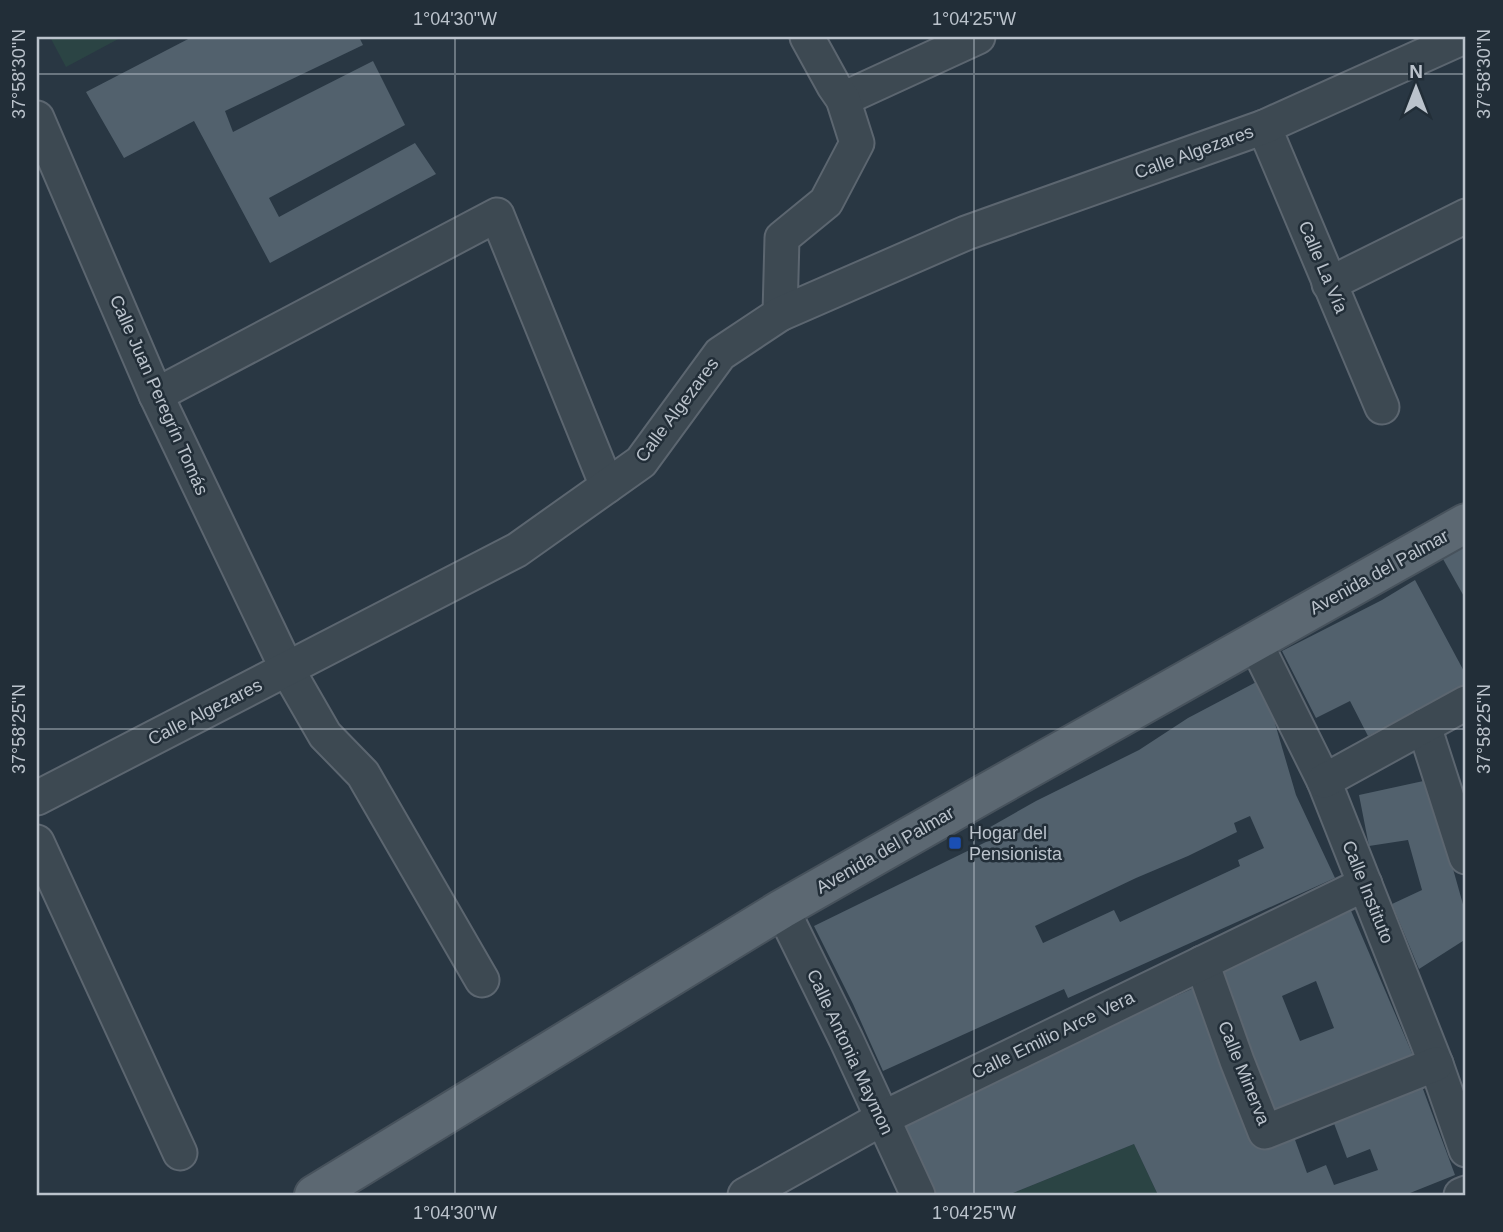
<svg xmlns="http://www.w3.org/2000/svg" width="1503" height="1232" font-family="Arial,sans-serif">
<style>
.green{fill:#2b4444}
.building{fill:#52616d;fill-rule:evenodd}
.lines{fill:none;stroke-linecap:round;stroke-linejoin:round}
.minor-casing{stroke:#5c6670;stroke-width:37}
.major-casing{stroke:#47525c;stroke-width:42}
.minor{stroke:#3d4952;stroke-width:33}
.major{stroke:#5c6872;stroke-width:38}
.ticks{fill:none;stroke:#bbc3cc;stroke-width:2;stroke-opacity:0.45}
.transit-dot{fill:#1a4fb4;stroke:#222e38;stroke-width:2.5}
.labels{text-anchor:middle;stroke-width:5;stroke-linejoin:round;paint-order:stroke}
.street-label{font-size:18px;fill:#bbc3cc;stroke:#222e38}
.poi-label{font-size:18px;fill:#bbc3cc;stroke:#222e38;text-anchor:start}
.neatline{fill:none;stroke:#bbc3cc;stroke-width:2.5}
.ticks-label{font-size:18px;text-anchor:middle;fill:#bbc3cc}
</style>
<rect width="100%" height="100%" fill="#293743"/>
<!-- green -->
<g class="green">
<path d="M50,37H122L66,67Z"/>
<path d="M1134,1144L1158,1195H1008Z"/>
</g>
<!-- building -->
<g class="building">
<path d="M192,37H359L363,45L225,111L233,132L373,61L405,125L269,198L279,217L415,143L436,174L270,263L194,121L124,158L86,92Z"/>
<path d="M1466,546V600L1443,559Z"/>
<path d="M1415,580L1466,675V685L1368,736L1350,701L1316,718L1282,651L1382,600Z"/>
<path d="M1262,679L1296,795L1335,878L1068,998L1064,989L883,1071L853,1004L814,926L990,840L985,830L1036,801L1139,750L1188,718ZM1250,816L1264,848L1238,860L1240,866L1120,922L1114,910L1043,943L1035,926L1136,878L1188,856L1237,832L1234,823Z"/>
<path d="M1428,780L1466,915V939L1419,969L1392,904L1422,890L1408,840L1369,846L1359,795Z"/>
<path d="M1349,906L1414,1058L1272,1114L1209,965ZM1316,981L1334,1028L1300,1041L1282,996Z"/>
<path d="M1196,987L1235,1088L1262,1150L1294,1137L1307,1173L1326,1165L1334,1185L1378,1170L1370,1149L1347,1158L1332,1118L1420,1081L1455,1175L1405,1195H1158L1134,1144L1008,1195H934L900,1121Z"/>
</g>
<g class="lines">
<defs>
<g id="minor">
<path d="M843,99L978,37"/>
<path d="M37,118L156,395L287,669L325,735L363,774L482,980"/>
<path d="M1264,127L1382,407"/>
<path d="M1329,284L1466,216"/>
<path d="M780,314L782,238L826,202L857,143L843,99L834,86L807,37"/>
<path d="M156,395L497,215L607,486"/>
<path d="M1255,642L1324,781L1436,1064L1466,1150"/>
<path d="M1424,726L1466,857"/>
<path d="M1324,781L1466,703"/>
<path d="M37,798L517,550L641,462L720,354L780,314L966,233L1264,127L1464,37"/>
<path d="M37,842L180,1153"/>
<path d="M782,909L846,1039L918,1195"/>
<path d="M1202,963L1237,1061L1265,1132L1436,1064"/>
<path d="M745,1195L881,1119L1365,884"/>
<path d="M1461,1195L1466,1193"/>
</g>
<path id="major" d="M314,1195L782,909L984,794L1466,523"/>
</defs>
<!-- minor casing -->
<use href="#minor" class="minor-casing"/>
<!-- major casing -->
<use href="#major" class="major-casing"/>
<!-- minor -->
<use href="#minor" class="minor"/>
<!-- major -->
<use href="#major" class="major"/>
</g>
<!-- ticks -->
<path class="ticks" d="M455,37V1195M974,37V1195M37,74H1466M37,729H1466"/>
<!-- markers -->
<rect class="transit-dot" x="948" y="836" width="14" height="14" rx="3.5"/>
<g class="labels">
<!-- street labels -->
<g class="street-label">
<text transform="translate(1194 152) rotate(-20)" y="6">Calle Algezares</text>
<text transform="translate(1323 267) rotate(67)" y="6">Calle La Vía</text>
<text transform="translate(159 395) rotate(66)" y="6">Calle Juan Peregrín Tomás</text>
<text transform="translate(677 410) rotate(-53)" y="6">Calle Algezares</text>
<text transform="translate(1379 572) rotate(-29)" y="6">Avenida del Palmar</text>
<text transform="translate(205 712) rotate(-27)" y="6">Calle Algezares</text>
<text transform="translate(885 850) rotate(-30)" y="6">Avenida del Palmar</text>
<text transform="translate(1368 892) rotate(68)" y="6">Calle Instituto</text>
<text transform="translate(1053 1035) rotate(-26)" y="6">Calle Emilio Arce Vera</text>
<text transform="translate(850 1052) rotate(65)" y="6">Calle Antonia Maymon</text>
<text transform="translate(1244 1073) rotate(68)" y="6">Calle Minerva</text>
</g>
<!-- poi labels -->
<g class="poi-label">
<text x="969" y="839">Hogar del<tspan x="969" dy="21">Pensionista</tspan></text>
</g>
</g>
<!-- border -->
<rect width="1503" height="1232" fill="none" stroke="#222e38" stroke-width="77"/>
<!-- north arrow -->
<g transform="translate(1416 88)" stroke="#222e38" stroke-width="5" paint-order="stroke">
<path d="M0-5L12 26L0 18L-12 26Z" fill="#bbc3cc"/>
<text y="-10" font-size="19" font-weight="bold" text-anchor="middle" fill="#bbc3cc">N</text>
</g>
<rect x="38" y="38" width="1426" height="1156" class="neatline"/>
<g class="ticks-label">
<text x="455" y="25">1°04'30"W</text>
<text x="974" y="25">1°04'25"W</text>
<text transform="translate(19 74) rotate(-90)" y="6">37°58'30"N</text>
<text transform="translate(1484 74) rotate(-90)" y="6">37°58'30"N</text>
<text transform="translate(19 729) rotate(-90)" y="6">37°58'25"N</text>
<text transform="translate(1484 729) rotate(-90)" y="6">37°58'25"N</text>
<text x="455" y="1219">1°04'30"W</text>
<text x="974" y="1219">1°04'25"W</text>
</g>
</svg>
